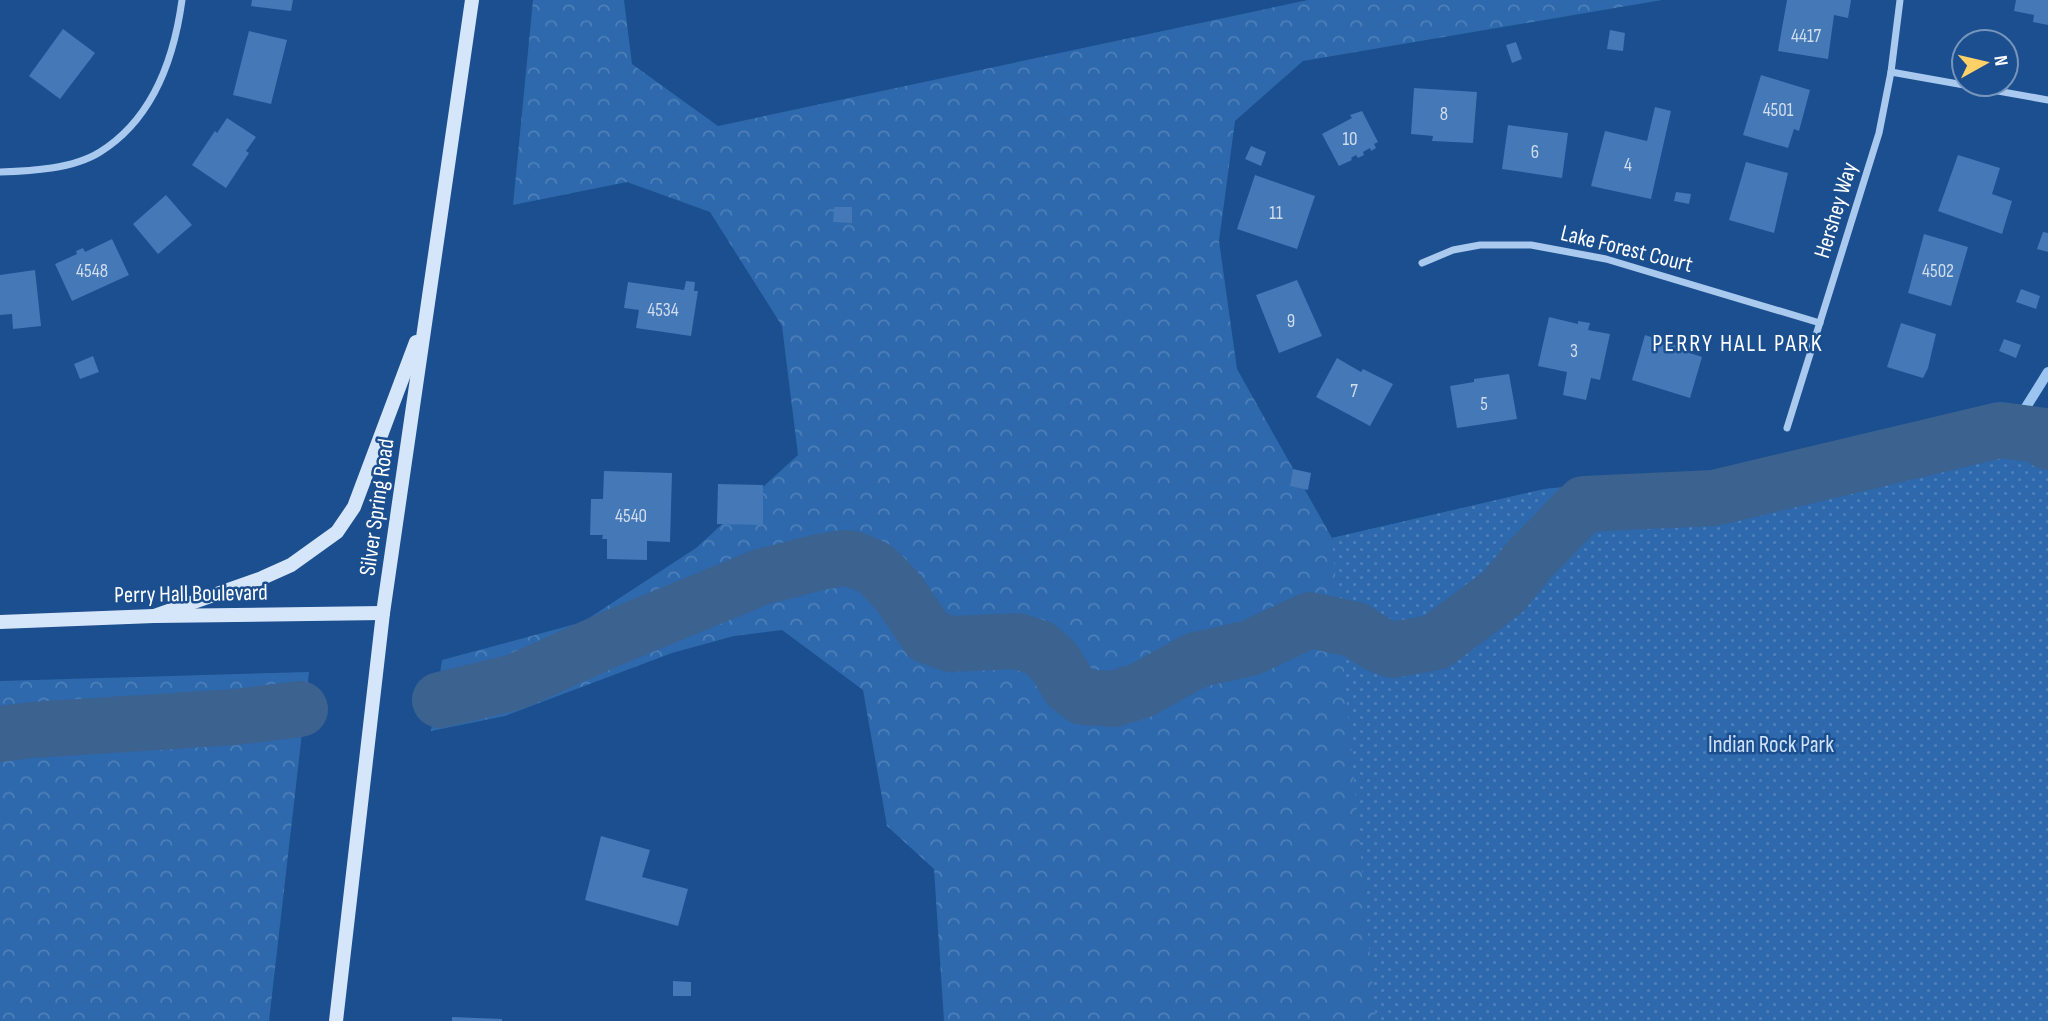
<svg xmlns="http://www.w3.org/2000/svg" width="2048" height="1021" font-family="'Sofia Sans Condensed',sans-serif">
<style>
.forest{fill:url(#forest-crowns)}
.park{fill:url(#park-dots)}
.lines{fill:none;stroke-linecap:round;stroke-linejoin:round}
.stream{stroke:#9cc4f0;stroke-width:10}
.river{stroke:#3c6290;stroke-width:56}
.building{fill:#4478b7}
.street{stroke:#a9c9ee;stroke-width:7}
.secondary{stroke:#d6e6fa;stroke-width:14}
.labels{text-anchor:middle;stroke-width:5;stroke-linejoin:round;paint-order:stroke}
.number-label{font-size:19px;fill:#d0dded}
.street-label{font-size:23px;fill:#fff;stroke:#1b4f8f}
.park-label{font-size:23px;fill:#cfe3fa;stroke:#1b4f8f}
.neighbourhood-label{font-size:24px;letter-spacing:2px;fill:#fff;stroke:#1b4f8f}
</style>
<defs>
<pattern id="forest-crowns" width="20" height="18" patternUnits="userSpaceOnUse" patternTransform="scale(1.75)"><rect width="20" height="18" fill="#2e69ad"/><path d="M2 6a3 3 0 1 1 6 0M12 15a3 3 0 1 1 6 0" fill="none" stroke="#4d80b9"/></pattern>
<pattern id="park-dots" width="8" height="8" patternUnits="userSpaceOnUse" patternTransform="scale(1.75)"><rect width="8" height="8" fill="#2e69ad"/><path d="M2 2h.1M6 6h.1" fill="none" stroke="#4d80b9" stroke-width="1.8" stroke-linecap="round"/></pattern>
</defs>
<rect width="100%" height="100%" fill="#1b4f8f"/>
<!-- forest -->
<g class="forest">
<path d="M533,0H624L632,64L718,126L1308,0H1662L1303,61L1235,121L1219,241L1237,369L1332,538L1545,489L1926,451L2048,454V1021H944L934,869L887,826L863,690L782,630L734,636L672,653L505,716L431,731L442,660L583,622L696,548L798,455L782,326L710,212L627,182L513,205Z"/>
<path d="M309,672L269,1021H0V681Z"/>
</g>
<!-- park -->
<path class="park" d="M1926,451L2048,454V1021H1376L1332,538L1545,489Z"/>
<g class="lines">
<!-- stream -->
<path class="stream" d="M2000,430L2023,412L2048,372"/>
<!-- river -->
<g class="river">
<path d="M440,700L515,682L608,640L761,577L820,562L845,558L853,559L874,568L885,578L899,593L928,636L950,644L1017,641L1039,648L1054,661L1069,686L1083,697L1113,699L1142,690L1196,660L1250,648L1310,620L1356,630L1377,644L1393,650L1436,642L1503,592L1529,560L1584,504L1714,498L2000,430L2045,436L2048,442"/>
<path d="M0,734L32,730L236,717L300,709"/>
</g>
</g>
<!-- building -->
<g class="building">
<path d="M252,0H293L291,11L251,6Z"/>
<path d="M1787,0H1851L1848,18L1834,15L1828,59L1778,51Z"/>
<path d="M2016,0H2048V25L2033,22L2034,15L2014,11Z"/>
<path d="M63,29L95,53L60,99L29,76Z"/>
<path d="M1610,30L1625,33L1623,51L1607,49Z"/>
<path d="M249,31L287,40L271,104L233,95Z"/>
<path d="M1516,42L1522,59L1512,63L1506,45Z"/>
<path d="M1761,75L1810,90L1799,131L1794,129L1788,148L1743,135Z"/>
<path d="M1414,88L1477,92L1473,143L1432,141L1433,136L1411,134Z"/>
<path d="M1655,107L1671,111L1651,199L1591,186L1605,131L1647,141Z"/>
<path d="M1362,111L1378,142L1374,144L1376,148L1371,151L1370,148L1363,152L1364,155L1358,158L1356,155L1351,158L1352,160L1339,166L1322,134L1352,118L1350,115Z"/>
<path d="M227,118L256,137L246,151L249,153L226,188L192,165L215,131L217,133Z"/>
<path d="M1508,125L1568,133L1562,178L1502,169Z"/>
<path d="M1251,146L1266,152L1261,166L1245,159Z"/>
<path d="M1958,155L2000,168L1992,194L2012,201L2002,234L1938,211Z"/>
<path d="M1746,162L1788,173L1774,233L1729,220Z"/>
<path d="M1255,175L1315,196L1297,249L1237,229Z"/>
<path d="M1676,192L1691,194L1689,204L1674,201Z"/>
<path d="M166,195L192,225L158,254L133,224Z"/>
<path d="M834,207H852V223L833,222Z"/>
<path d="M2043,232L2048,233V252L2037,249Z"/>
<path d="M1924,234L1968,247L1951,306L1908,293Z"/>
<path d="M112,239L129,275L72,301L55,264L77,254L76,251L83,248L85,252Z"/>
<path d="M35,270L41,326L13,329L12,314L0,315V275Z"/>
<path d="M1297,280L1322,336L1279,353L1256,295Z"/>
<path d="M686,281L695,282L694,291H698L691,336L636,328L639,310L624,308L628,282L684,290Z"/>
<path d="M2021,289L2040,296L2036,309L2016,302Z"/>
<path d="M1549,317L1578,324V321L1590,323L1588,330L1610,334L1600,380L1591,378L1586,400L1563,395L1567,372L1538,366Z"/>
<path d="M1901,323L1936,334L1928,368L1923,378L1887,367Z"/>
<path d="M1645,335L1679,346L1678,349L1702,357L1690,398L1632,380Z"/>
<path d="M2004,339L2021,345L2016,358L1999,351Z"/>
<path d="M93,356L99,372L80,379L74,364Z"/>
<path d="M1337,358L1361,372L1363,369L1393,384L1370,426L1316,397Z"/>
<path d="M1509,374L1517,419L1457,428L1450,386L1474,382V379Z"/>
<path d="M1293,469L1311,473L1308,490L1290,486Z"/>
<path d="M604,471L672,473L670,542L647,541V560L607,559V539H602L603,535H590L591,499H603Z"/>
<path d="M718,484L763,485V525L717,524Z"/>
<path d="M601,836L650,850L642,877L688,889L678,926L585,900Z"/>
<path d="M673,981L691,982V996H673Z"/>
<path d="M452,1017L502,1019V1021H452Z"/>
</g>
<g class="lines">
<!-- street -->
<g class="street">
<path d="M1891,72L2048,100"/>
<path d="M0,172C31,171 73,169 100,152C153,119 174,59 182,0"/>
<path d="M1422,263L1453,250L1480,245H1531L1606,259L1820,323"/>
<path d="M1787,428L1879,133L1891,72L1900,0"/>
</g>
<!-- secondary -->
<g class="secondary">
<path d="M154,616L262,578L291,565L337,532L354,507L416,342"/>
<path d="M0,622L154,616L383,613"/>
<path d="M336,1021L383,613L472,0"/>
</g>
</g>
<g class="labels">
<!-- number labels -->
<g class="number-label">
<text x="1806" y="42">4417</text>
<text x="1778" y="116">4501</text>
<text x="1444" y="120">8</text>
<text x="1350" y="145">10</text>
<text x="1535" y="158">6</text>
<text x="1628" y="171">4</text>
<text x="1276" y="219">11</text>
<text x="92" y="277">4548</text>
<text x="1938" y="277">4502</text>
<text x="663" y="316">4534</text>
<text x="1291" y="327">9</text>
<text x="1574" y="357">3</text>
<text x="1354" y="397">7</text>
<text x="1484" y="410">5</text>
<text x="631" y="522">4540</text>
</g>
<!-- street labels -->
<g class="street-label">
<text transform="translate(1835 210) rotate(-73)" y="8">Hershey Way</text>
<text transform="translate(1627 248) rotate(14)" y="8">Lake Forest Court</text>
<text transform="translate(376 507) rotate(-82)" y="8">Silver Spring Road</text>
<text transform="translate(191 593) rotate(-1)" y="8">Perry Hall Boulevard</text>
</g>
<!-- park labels -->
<g class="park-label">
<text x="1771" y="752">Indian Rock Park</text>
</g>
<!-- neighbourhood labels -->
<g class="neighbourhood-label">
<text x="1738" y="351">PERRY HALL PARK</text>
</g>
</g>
<!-- north arrow -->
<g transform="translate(1985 63) rotate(82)"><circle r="33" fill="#1b4f8f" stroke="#7695bc" stroke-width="2"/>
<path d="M0-5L12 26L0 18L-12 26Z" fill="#ffd166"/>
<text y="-10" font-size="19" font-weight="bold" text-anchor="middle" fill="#ffffff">N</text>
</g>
</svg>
